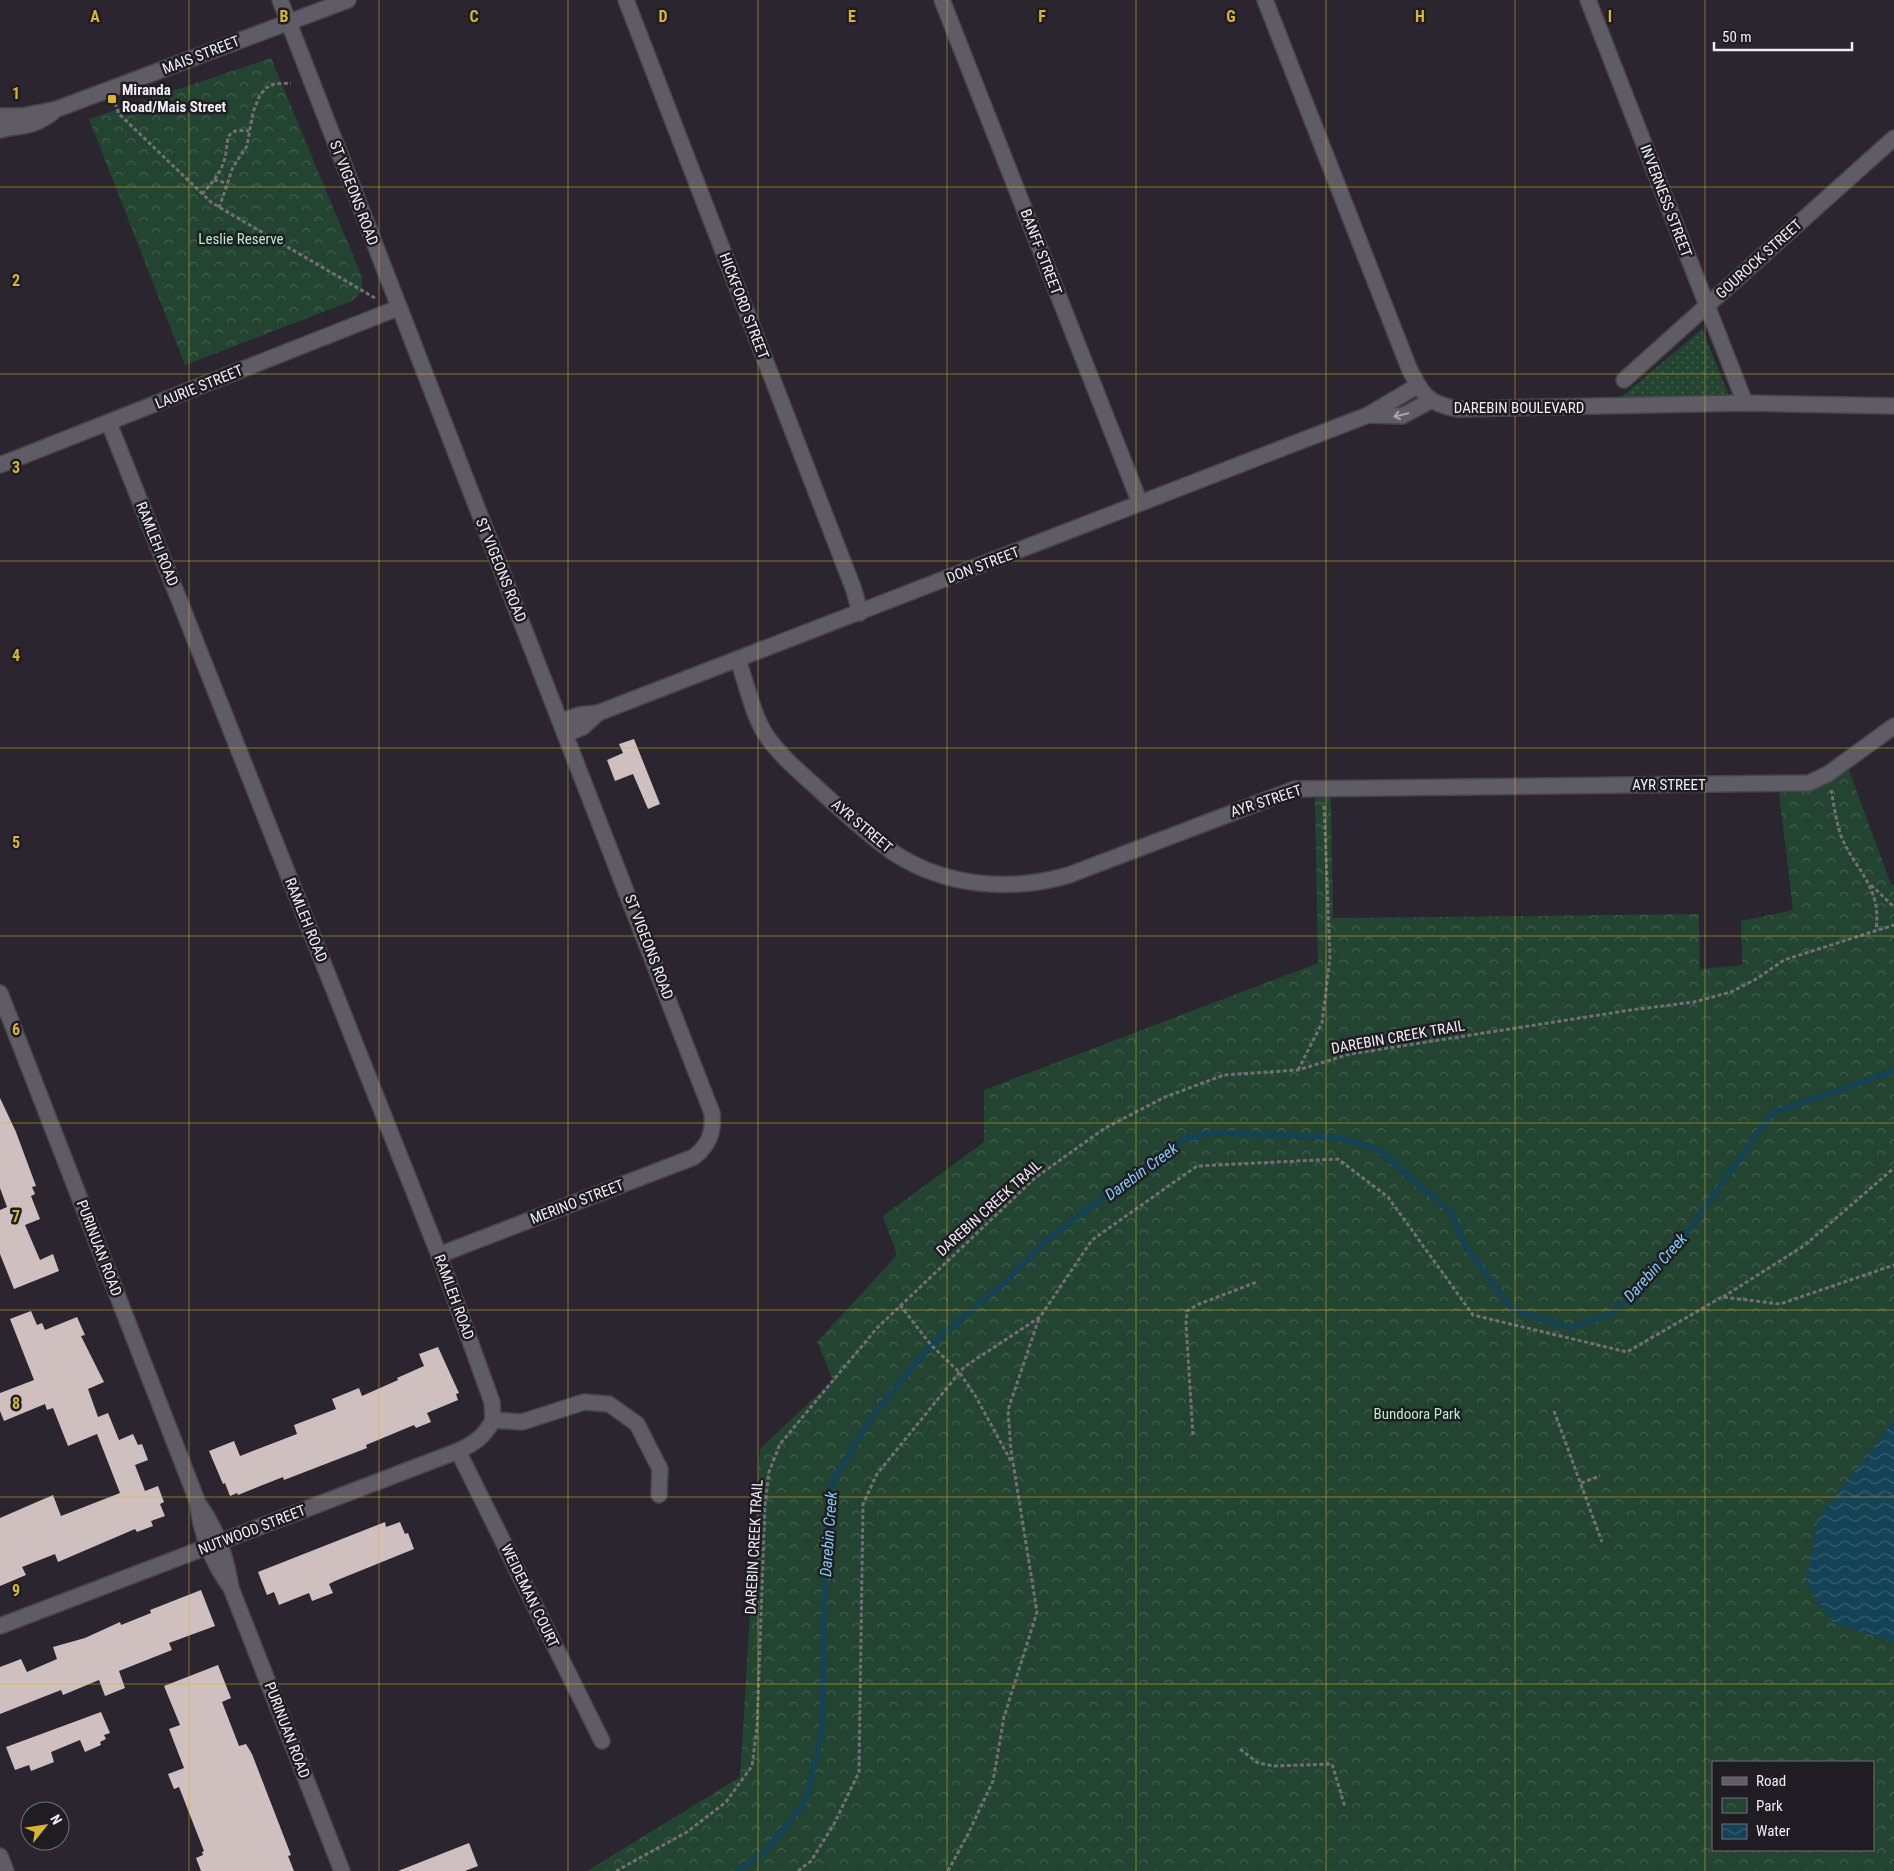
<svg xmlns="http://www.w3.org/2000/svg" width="1894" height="1871" font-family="'Roboto Condensed',sans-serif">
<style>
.grass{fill:url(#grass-dots)}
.park{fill:url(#park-crowns);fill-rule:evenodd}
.water{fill:url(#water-waves)}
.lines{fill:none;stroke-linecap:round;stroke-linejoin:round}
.stream{stroke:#144256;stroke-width:5.5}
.building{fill:#cfc0bf}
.minor-casing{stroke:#47444b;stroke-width:18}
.tertiary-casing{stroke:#47444b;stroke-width:18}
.path{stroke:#746f77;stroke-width:3;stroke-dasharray:4 2.5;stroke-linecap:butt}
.minor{stroke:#605c66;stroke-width:15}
.tertiary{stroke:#605c66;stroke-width:15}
.oneway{stroke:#a8a4ac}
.grid{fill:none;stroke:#d6b534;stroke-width:1;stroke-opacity:0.55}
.poi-dot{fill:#d6b534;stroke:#201c24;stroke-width:2}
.labels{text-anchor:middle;stroke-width:5;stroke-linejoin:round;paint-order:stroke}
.street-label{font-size:15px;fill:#f0edf3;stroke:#201c24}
.poi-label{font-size:15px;font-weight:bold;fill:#f0edf3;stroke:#201c24;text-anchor:start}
.park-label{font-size:15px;fill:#adf1c6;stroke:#201c24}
.water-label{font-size:16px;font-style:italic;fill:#81cbf0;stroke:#201c24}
.grid-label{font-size:16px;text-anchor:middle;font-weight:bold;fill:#d6b534;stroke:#201c24;stroke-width:5;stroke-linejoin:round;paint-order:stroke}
</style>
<defs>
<pattern id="grass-dots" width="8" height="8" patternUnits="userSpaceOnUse" patternTransform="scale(1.25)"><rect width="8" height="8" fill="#224430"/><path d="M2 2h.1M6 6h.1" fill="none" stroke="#425f4e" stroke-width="1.8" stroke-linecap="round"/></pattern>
<pattern id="park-crowns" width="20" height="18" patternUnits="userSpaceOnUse" patternTransform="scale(1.25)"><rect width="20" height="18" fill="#224430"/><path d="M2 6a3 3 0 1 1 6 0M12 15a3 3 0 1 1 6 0" fill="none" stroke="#425f4e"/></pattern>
<pattern id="water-waves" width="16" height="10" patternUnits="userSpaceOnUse" patternTransform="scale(1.25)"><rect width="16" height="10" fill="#144256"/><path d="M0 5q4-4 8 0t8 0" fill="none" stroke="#365e6f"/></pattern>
</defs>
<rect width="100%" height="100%" fill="#2a252e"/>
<!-- grass -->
<path class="grass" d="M1702,329L1729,396L1620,398Z"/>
<!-- park -->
<g class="park">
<path d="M271,58L362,277V291L352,301L185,365L89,119Z"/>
<path d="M1848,768L1891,884L1894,885V1871H587L740,1777L760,1449L833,1380L817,1342L897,1255L883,1216L984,1142V1090L1318,963L1315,798L1331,796L1333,918L1699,914L1700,969L1742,965L1741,921L1793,910L1779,793L1817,785ZM1713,1762H1873V1850H1713Z"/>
</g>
<!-- water -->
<path class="water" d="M1894,1421V1643L1833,1622L1806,1585L1818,1519Z"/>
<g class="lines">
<!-- stream -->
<path class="stream" d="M737,1871L768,1849L806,1800L822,1732L825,1577L832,1483L871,1418L931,1345L1006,1281L1048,1239L1184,1139L1212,1133L1336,1137L1377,1149L1452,1213L1463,1242L1512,1309L1569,1328L1609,1315L1641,1288L1681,1241L1772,1113L1894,1071"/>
</g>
<!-- building -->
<g class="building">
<path d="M634,739L660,804L648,809L633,774L615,781L607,760L623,753L619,744Z"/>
<path d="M0,1098L16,1132L36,1186L32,1187L35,1194L31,1196L40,1219L25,1225L40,1260L53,1254L59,1271L14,1289L0,1254V1210L7,1207L0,1188Z"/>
<path d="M31,1311L37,1325L42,1323L45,1330L77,1317L85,1335L81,1336L104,1382L88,1389L98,1417L108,1413L119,1440L133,1434L138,1445L142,1444L148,1460L135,1465L145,1491L158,1486L164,1502L160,1504L165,1516L151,1521L153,1526L137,1532L135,1529L58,1562L55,1554L22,1567L26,1575L0,1586V1518L53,1495L61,1516L120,1493L97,1434L68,1446L53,1408L47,1410L45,1404L4,1421L0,1411V1393L34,1380L10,1319Z"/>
<path d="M438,1347L459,1393L456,1394L458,1400L427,1413L431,1422L416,1428L414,1425L366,1445L367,1448L284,1480L283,1477L238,1495L237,1493L230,1496L225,1483L223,1484L209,1451L234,1441L240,1456L297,1434L294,1425L336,1409L332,1399L359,1388L362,1396L398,1380L397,1378L424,1366L419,1354Z"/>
<path d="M385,1522L386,1527L400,1522L405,1534L408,1533L414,1549L335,1581L329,1584L333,1593L312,1601L309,1593L279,1605L274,1592L267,1595L258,1572Z"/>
<path d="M201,1590L215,1626L169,1643L172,1650L119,1671L125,1688L105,1696L99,1680L63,1695L61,1690L0,1714V1667L21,1659L27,1672L57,1659L53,1647L85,1638L120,1622L121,1625L151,1613L150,1610Z"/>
<path d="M218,1665L231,1698L222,1702L239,1746L246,1744L252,1754L291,1855L288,1856L294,1871H201L196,1858L203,1855L202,1852L204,1851L179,1787L174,1789L168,1774L184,1768L169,1729L180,1725L164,1686Z"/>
<path d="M101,1712L110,1733L104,1735L106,1739L100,1742L101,1745L85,1752L80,1740L51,1752L54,1762L31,1771L29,1765L15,1770L6,1747Z"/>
<path d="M469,1843L478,1866L465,1871H398Z"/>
</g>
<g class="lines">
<defs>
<g id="minor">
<path d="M280,0L712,1113C714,1132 709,1145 694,1157L439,1255"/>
<path d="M626,0L854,590L860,613"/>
<path d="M942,0L1140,503"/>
<path d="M1265,0L1409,368C1422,395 1428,404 1458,409L1745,403L1894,406"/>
<path d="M1588,0L1745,403"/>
<path d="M1624,380L1894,138"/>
<path d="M1368,415L1402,416L1430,401"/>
<path d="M109,423L439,1255L492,1402L493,1420"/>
<path d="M0,465L398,308"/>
<path d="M738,660C746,682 753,716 766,735C782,759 806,777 827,797C848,816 871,837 894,853C946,887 1011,892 1069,875L1295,789L1809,783L1828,774L1894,726"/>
<path d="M561,721L579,715L598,713L1368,415L1417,386"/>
<path d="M566,734L583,727L598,713"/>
<path d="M0,993L198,1503C217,1530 226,1556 231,1588L342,1871"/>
<path d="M493,1420L522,1422L584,1402L609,1404L637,1424L660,1469L659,1495"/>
<path d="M458,1451L602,1741"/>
<path d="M198,1505C201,1535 211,1559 228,1584"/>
<path d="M0,1626L458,1451C475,1443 484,1437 493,1420"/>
<path d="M0,1856L6,1871"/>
</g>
<g id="tertiary">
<path d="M0,116H22L57,109L348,0"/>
<path d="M0,130C23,124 30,129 52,113"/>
</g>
</defs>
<!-- minor casing -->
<use href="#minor" class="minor-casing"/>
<!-- tertiary casing -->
<use href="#tertiary" class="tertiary-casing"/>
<!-- path -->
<g class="path">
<path d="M115,103L119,114L212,203L375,298"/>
<path d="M214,180L227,183"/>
<path d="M202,194C211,184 220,174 224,161C230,143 221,127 249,131"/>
<path d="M219,208L233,167L247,146L253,112L260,95L266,88L274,84L291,83"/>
<path d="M1831,790C1834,805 1836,821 1841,836C1855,870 1882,887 1876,929"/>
<path d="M1871,885L1894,907"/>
<path d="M1298,1070L1322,1023L1330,958L1324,803"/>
<path d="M1723,1297L1805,1245L1894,1168"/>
<path d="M900,1305L931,1345L960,1373L976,1397L1012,1463"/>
<path d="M1554,1411L1602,1542"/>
<path d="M1193,1435L1186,1324L1187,1311L1199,1304L1257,1282"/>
<path d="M1581,1483L1600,1476"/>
<path d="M1240,1749L1258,1763L1274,1766L1332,1764L1345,1807"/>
<path d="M616,1871L687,1832L726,1802L752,1766L757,1727L765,1506L769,1472L780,1444L877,1328L1035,1178L1105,1128L1165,1097L1224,1075L1298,1070L1350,1054L1631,1010L1694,1002L1731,992L1758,978L1784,960L1894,925"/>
<path d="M798,1871L811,1861L834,1824L859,1772L863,1504L877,1474L964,1367L1040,1317L1092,1240L1197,1166L1338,1159L1388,1197L1473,1315L1627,1352L1722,1297L1780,1304L1894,1265"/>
<path d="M948,1871L968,1834L993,1781L1004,1717L1037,1612L1011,1450L1008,1410L1039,1318"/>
</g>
<!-- minor -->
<use href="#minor" class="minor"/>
<!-- tertiary -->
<use href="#tertiary" class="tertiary"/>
</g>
<!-- one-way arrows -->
<defs><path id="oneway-shaft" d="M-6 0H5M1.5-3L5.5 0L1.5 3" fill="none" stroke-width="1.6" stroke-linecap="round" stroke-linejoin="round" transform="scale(1.25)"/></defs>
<use class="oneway" href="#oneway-shaft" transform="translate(1401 415) rotate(167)"/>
<!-- grid -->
<path class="grid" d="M189,0V1871M379,0V1871M568,0V1871M758,0V1871M947,0V1871M1136,0V1871M1326,0V1871M1515,0V1871M1705,0V1871M0,187H1894M0,374H1894M0,561H1894M0,748H1894M0,936H1894M0,1123H1894M0,1310H1894M0,1497H1894M0,1684H1894"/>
<!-- markers -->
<rect class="poi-dot" x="107" y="94" width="10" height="10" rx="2.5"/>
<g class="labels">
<!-- street labels -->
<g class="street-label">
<text transform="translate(201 55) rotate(-21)" y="5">MAIS STREET</text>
<text transform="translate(354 193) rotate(69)" y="5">ST VIGEONS ROAD</text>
<text transform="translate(1666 201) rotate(69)" y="5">INVERNESS STREET</text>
<text transform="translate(1041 252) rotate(69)" y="5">BANFF STREET</text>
<text transform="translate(1759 259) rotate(-42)" y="5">GOUROCK STREET</text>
<text transform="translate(744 306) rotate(69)" y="5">HICKFORD STREET</text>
<text transform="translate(199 387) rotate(-22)" y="5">LAURIE STREET</text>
<text x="1519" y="413">DAREBIN BOULEVARD</text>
<text transform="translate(157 544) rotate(68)" y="5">RAMLEH ROAD</text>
<text transform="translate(983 565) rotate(-21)" y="5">DON STREET</text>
<text transform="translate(501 570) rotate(68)" y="5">ST VIGEONS ROAD</text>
<text x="1669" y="790">AYR STREET</text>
<text transform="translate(1266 801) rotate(-18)" y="5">AYR STREET</text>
<text transform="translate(862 826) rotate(40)" y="5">AYR STREET</text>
<text transform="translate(306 920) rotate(68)" y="5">RAMLEH ROAD</text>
<text transform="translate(649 947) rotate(69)" y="5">ST VIGEONS ROAD</text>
<text transform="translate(1398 1037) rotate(-10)" y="5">DAREBIN CREEK TRAIL</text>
<text transform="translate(577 1202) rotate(-21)" y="5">MERINO STREET</text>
<text transform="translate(989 1208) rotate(-42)" y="5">DAREBIN CREEK TRAIL</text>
<text transform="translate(99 1248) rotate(69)" y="5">PURINUAN ROAD</text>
<text transform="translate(454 1297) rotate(70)" y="5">RAMLEH ROAD</text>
<text transform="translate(252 1530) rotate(-21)" y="5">NUTWOOD STREET</text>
<text transform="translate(754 1547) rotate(-87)" y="5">DAREBIN CREEK TRAIL</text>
<text transform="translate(530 1596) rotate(64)" y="5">WEIDEMAN COURT</text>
<text transform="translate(287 1730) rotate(69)" y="5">PURINUAN ROAD</text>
</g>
<!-- poi labels -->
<g class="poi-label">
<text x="122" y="95">Miranda<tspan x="122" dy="17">Road/Mais Street</tspan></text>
</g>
<!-- park labels -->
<g class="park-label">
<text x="241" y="244">Leslie Reserve</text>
<text x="1417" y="1419">Bundoora Park</text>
</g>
<!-- water labels -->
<g class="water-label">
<text transform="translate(1141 1171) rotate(-36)" y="6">Darebin Creek</text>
<text transform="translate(1655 1267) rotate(-48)" y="6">Darebin Creek</text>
<text transform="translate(828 1534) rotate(-86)" y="6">Darebin Creek</text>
</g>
</g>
<g class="grid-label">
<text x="95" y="22">A</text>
<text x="284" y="22">B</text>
<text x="474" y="22">C</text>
<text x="663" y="22">D</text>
<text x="852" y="22">E</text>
<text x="1042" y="22">F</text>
<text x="1231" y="22">G</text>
<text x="1420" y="22">H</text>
<text x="1610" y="22">I</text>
<text x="16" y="99">1</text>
<text x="16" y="286">2</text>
<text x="16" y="473">3</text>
<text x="16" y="661">4</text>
<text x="16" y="848">5</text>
<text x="16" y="1035">6</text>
<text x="16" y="1222">7</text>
<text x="16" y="1409">8</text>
<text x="16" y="1596">9</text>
</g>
<!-- legend -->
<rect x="1712" y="1761" width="162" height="90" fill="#201c24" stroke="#737077"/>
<rect x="1722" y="1777" width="25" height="8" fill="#605c66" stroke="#737077"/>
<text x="1756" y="1786" font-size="15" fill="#f0edf3">Road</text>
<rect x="1722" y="1798" width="25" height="15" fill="url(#park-crowns)" stroke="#737077"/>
<text x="1756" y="1811" font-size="15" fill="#f0edf3">Park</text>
<rect x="1722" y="1824" width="25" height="15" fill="url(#water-waves)" stroke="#737077"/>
<text x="1756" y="1836" font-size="15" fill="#f0edf3">Water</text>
<!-- north arrow -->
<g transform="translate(45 1826) rotate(60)"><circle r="24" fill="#201c24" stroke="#737077"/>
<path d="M0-4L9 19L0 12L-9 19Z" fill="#d6b534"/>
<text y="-8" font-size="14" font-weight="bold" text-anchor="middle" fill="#f0edf3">N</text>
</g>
<!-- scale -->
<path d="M1714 42v8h138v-8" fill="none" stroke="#f0edf3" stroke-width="2.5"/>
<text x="1722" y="42" font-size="15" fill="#f0edf3" stroke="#201c24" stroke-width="4" paint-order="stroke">50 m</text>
</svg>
